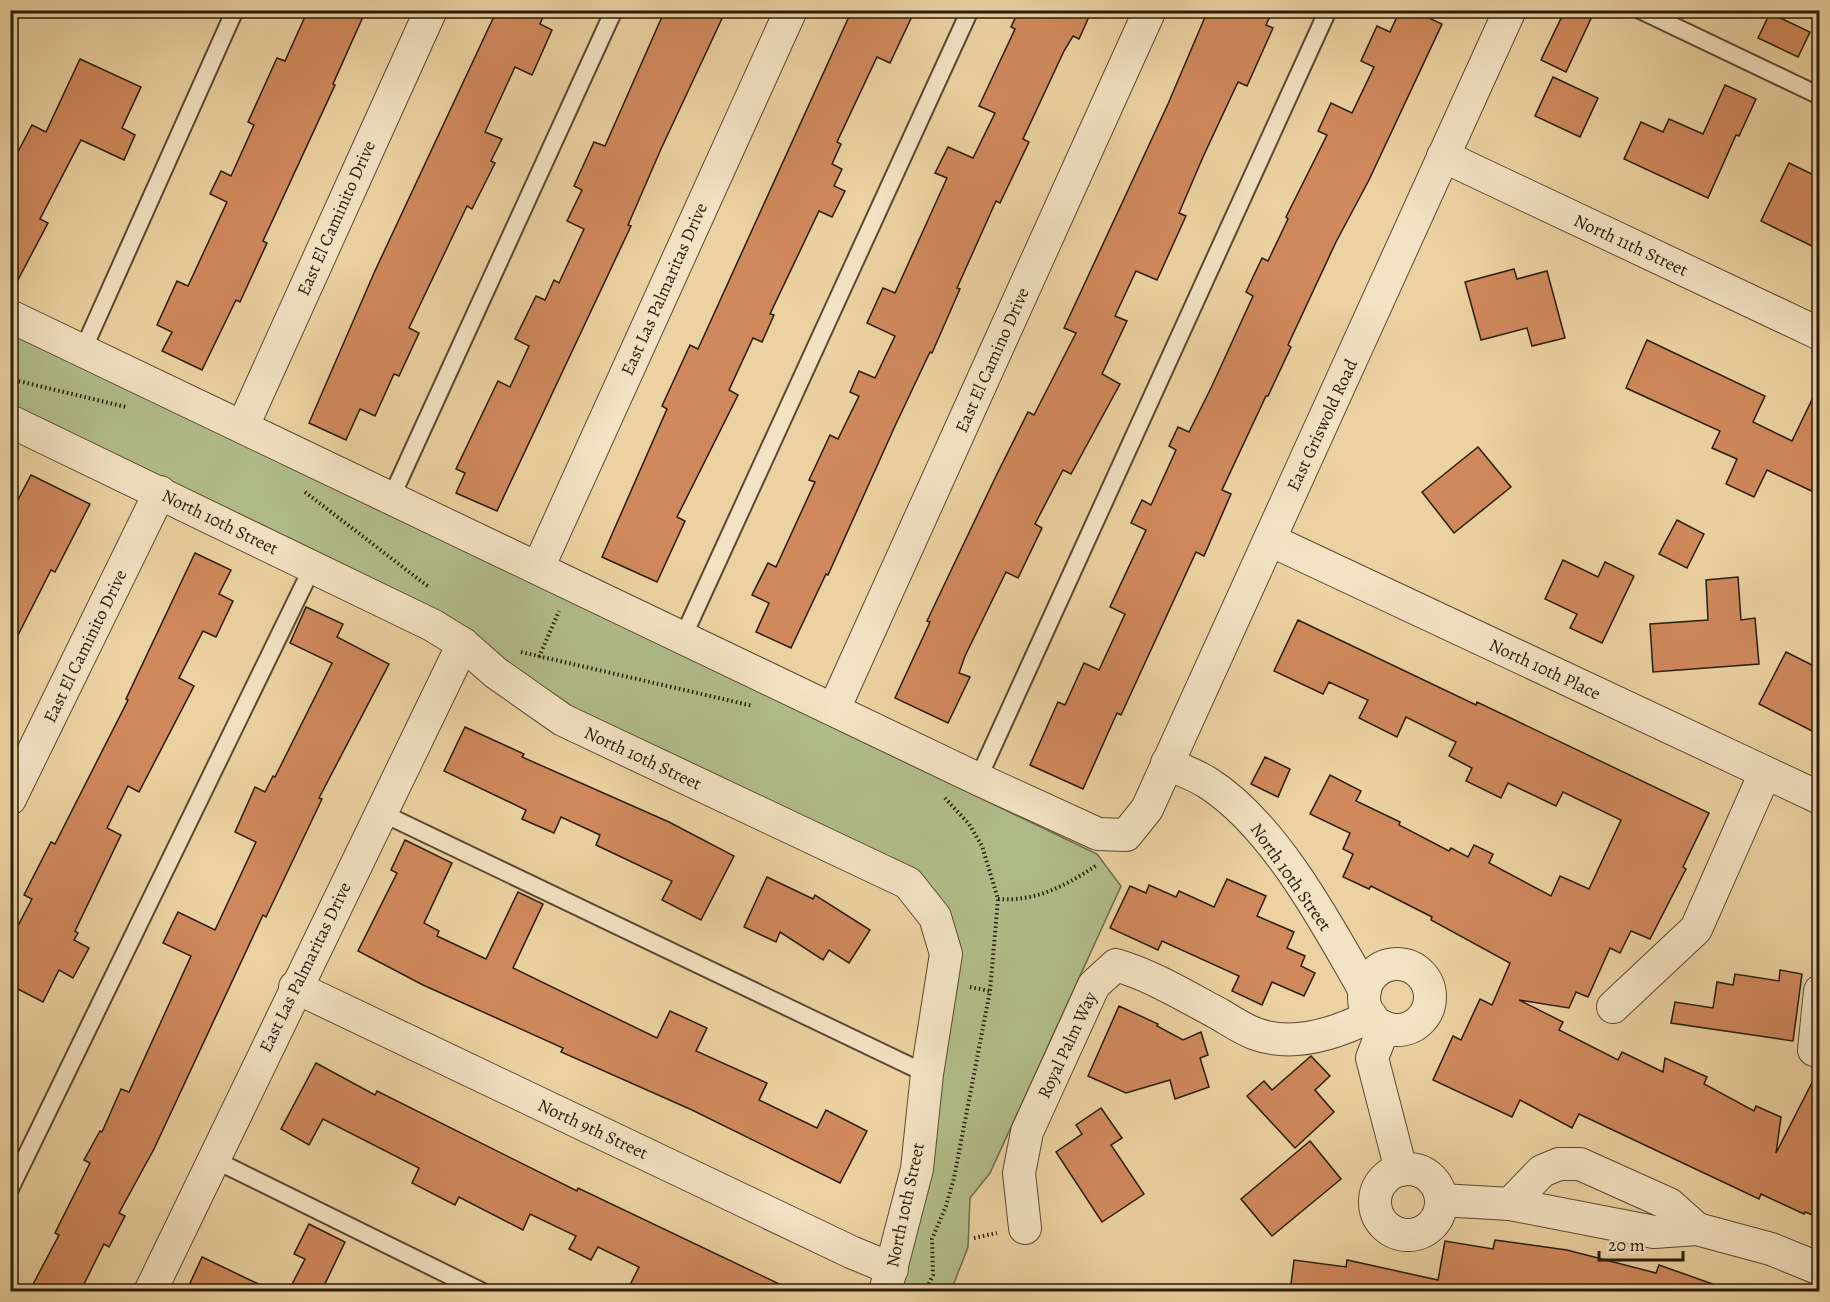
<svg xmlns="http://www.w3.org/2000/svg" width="1830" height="1302" font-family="Alegreya,serif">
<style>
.green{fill:#b1bd8a;stroke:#6c6c4a;stroke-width:1.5}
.building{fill:#d0895d;stroke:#281c0b;stroke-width:1.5}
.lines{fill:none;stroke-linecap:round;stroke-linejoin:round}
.lane-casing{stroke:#594a31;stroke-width:20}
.street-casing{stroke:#594a31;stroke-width:34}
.path{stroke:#281c0b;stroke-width:4;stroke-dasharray:1.5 3;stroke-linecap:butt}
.lane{stroke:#f3e2c3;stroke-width:16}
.street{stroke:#f3e2c3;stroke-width:32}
.labels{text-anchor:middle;stroke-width:5;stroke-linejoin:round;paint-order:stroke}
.street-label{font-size:18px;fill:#281c0b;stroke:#f3e2c3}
</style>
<rect width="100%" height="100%" fill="#ecd2a2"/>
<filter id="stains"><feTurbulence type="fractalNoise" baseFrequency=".00333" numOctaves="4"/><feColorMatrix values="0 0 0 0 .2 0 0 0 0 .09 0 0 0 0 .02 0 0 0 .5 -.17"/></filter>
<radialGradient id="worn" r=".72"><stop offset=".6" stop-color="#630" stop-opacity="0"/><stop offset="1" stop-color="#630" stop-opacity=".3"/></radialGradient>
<!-- green -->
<path class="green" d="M10,333L1097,854L1121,886L990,1173L970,1198L968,1247L951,1291H900L947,911L11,412Z"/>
<!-- building -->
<g class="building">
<path d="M308,10H366L333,84L335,85L263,241L267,243L240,302L236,300L202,370L162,351L172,332L157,325L177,281L188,286L227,202L210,194L221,171L231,176L254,125L248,122L277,58L285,61Z"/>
<path d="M497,10H546L540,24L552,30L532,75L515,67L485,132L502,139L491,161L495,163L472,209L467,206L409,328L419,333L399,376L394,374L375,416L360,409L346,440L309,423L374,273Z"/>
<path d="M665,10H726L661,149L628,225L631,226L497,511L456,493L465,473L456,469L498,381L510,387L529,346L515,339L536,296L545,300L554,280L559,283L584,229L567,221L582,190L574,186L594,142L605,146Z"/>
<path d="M852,10H915L890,63L877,57L837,142L841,144L832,164L842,169L834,186L845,191L832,217L819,211L770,314L774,315L762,342L753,338L729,390L738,395L677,517L685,521L657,582L602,557L667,409L662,406L690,345L698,349Z"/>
<path d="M1019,10H1092L1079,39L1073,36L1064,51L1023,139L1029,142L1000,203L996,201L957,288L960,289L932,353L930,352L895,426L828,575L826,574L791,648L756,632L769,603L752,595L768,563L776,567L815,482L809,480L830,435L838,439L859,396L850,392L859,371L875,378L895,336L867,323L883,288L895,293L947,178L935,173L948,147L973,158L995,113L979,106L1015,29L1011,27Z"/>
<path d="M1208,10H1273L1266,25L1273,28L1247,86L1238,82L1203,157L1179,213L1186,216L1157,280L1136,271L1115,316L1127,321L1102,374L1120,384L1071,474L1063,470L1035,524L1042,528L1018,578L1006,572L965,656L959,673L970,677L948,723L895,698L930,622L927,621L996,476L1028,412L1034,415L1076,333L1064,328L1168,104Z"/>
<path d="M1400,10H1412L1442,24L1369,180L1336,242L1288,345L1291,347L1268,396H1266L1222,490L1231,494L1204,556L1196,552L1121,715L1117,713L1083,789L1030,765L1058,702L1065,705L1084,663L1099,670L1125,614L1110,607L1146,530L1131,523L1142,500L1151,505L1176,450L1169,446L1178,427L1189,432L1211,388L1253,296L1246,292L1262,258L1268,261L1288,219L1286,217L1327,135L1318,131L1331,103L1352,113L1374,67L1361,61L1377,26L1390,32Z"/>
<path d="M1565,10H1595L1566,72L1541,60Z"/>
<path d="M1770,13L1810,32L1798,57L1758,38Z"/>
<path d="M80,59L141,87L122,128L135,135L124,160L81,140L40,219L48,223L10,295V167L32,125L46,132Z"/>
<path d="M1553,77L1598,98L1580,137L1535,116Z"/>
<path d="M1725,85L1756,99L1739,136L1736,135L1708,198L1624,159L1641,122L1663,132L1669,119L1703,134Z"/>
<path d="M1789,163L1820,178V250L1761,221Z"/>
<path d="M1514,269L1517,279L1547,271L1565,338L1532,346L1527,328L1481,340L1465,282Z"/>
<path d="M1647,340L1765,396L1753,422L1792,441L1820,383V495L1767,470L1754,497L1726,484L1737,459L1712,448L1720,431L1626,388Z"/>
<path d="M1478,447L1511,487L1454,533L1422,492Z"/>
<path d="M31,475L90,504L55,572L51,570L10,651V515Z"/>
<path d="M1677,520L1704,534L1687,568L1659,554Z"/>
<path d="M195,553L231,570L219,594L233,601L216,637L203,631L179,678L194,686L139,792L128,786L107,828L121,835L75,931L78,933L74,940L89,948L73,978L59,970L43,1002L10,985V941L32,899L24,895L51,842L55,844L128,700L126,699Z"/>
<path d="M1563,560L1598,577L1605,562L1634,576L1602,643L1570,628L1577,614L1545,599Z"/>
<path d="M1738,577L1741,620L1755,618L1759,664L1653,672L1650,624L1708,620L1706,580Z"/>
<path d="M306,607L343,624L337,637L389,664L319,798L322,799L266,917L263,915L154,1149L119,1213L125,1216L109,1247L104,1244L80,1292H29L59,1235L55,1233L90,1163L84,1160L100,1131L102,1132L121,1089L129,1092L191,956L163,943L178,912L215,930L256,842L235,832L255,787L265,792L273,776L275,777L332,663L290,643Z"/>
<path d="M1298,620L1476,705L1477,702L1709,813L1683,867L1686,869L1650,939L1631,931L1620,953L1610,948L1588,997L1576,992L1569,1008L1519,1000L1563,1022L1559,1030L1618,1060L1622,1052L1663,1072L1665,1058L1707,1077L1704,1084L1754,1111L1756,1106L1781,1117L1776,1153L1820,1067V1218L1805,1212L1804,1214L1761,1194L1759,1199L1579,1114L1572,1128L1520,1100L1512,1117L1433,1080L1453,1036L1461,1040L1480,999L1492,1005L1510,963L1431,920L1432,917L1371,886L1369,889L1343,877L1353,854L1343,849L1350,833L1310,814L1330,775L1361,791L1356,801L1400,822L1399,825L1449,851L1451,848L1468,857L1474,845L1493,854L1489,863L1551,896L1560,876L1589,889L1621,820L1563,792L1556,806L1508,783L1501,798L1466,781L1472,768L1449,756L1456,742L1406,717L1397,737L1359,718L1368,700L1329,682L1323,694L1274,671Z"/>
<path d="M1786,652L1820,669V735L1759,704Z"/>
<path d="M465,727L524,754L522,757L669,822L734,856L701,920L662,900L672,881L596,845L600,835L561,817L554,833L522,819L526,810L444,771Z"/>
<path d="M1265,757L1290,769L1278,797L1251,784Z"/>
<path d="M405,840L452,863L424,923L439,931L437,936L486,959L518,892L543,904L513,968L657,1038L670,1011L707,1028L696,1051L767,1083L759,1100L817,1128L826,1110L867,1131L840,1183L692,1110L561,1052L563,1048L423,985L358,951L397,873L391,870Z"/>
<path d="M767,877L813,899L815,895L870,930L849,963L829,950L823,960L780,932L776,942L744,927Z"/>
<path d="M1227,879L1266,896L1257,916L1294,932L1287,948L1305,956L1301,966L1315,973L1304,996L1272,982L1262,1005L1232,991L1239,976L1162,941L1158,950L1110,928L1130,886L1146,893L1149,885L1176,897L1179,891L1214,907Z"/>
<path d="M1780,970L1802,974L1793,1041L1671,1023L1675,1002L1713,1008L1717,982L1733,985L1735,974L1779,981Z"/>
<path d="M1119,1006L1158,1024L1157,1026L1183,1040L1201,1032L1208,1055L1200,1058L1209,1087L1175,1099L1170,1080L1126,1093L1088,1076Z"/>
<path d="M1311,1056L1330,1076L1315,1090L1334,1112L1295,1148L1247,1096L1264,1081L1272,1090Z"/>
<path d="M316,1063L375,1095L377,1091L577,1191L578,1188L796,1292H648L631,1283L639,1267L598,1247L591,1260L569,1249L576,1236L530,1214L523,1230L459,1197L455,1205L412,1183L419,1168L323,1119L309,1145L281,1129Z"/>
<path d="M1101,1108L1122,1138L1111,1145L1144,1194L1102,1222L1056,1152L1082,1134L1076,1125Z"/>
<path d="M1310,1141L1341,1179L1272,1236L1241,1199Z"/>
<path d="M309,1224L345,1242L321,1292H288L305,1259L294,1254Z"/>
<path d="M1495,1240L1567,1250L1656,1273L1659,1265L1724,1288V1292H1290L1294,1260L1346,1267L1347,1260L1438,1280L1445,1241L1493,1249Z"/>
<path d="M202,1257L275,1292H186Z"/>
</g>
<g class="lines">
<defs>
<g id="lane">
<path d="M1640,10L1820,96"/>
<path d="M83,350L235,10"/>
<path d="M391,498L614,10"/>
<path d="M683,637L970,10"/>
<path d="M978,779L1328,10"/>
<path d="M380,812L927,1074"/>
<path d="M213,1159L483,1292"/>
<path d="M10,1189L312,568"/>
</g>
<g id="street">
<path d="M1443,156L1820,334"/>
<path d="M10,316L978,779L1098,834L1126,835L1147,809L1510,10"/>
<path d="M10,421L432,625L463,644L496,673L563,720L908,883L935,917L946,954L927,1074L917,1169L885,1292"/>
<path d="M243,426L431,10"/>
<path d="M1270,540L1820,798"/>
<path d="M538,568L791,10"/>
<path d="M834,709L1150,10"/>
<path d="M1167,763C1180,770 1196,775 1208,783C1274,825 1327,924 1365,991"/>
<path d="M10,799L160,492"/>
<circle cx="1397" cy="997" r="33"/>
<path d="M295,987L851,1252L892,1269"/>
<path d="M1613,1007L1696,929L1765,773"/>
<path d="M1384,1027L1372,1058L1401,1170"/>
<path d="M1814,1050L1820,991"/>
<circle cx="1408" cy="1202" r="33"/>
<path d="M1441,1200L1510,1204L1654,1232L1697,1229L1771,1249L1820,1269"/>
<path d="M1510,1204L1542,1171L1559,1164H1580L1669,1204L1697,1229"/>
<path d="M1025,1228L1019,1173L1027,1132L1094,985L1116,965C1153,976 1185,996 1219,1014C1231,1021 1244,1030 1256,1034C1294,1048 1337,1033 1371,1016"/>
<path d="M150,1292L463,644"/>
</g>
</defs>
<!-- lane casing -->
<use href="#lane" class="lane-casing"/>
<!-- street casing -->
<use href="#street" class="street-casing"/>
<!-- path -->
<g class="path">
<path d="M10,379L126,407"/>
<path d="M305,492L430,588"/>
<path d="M521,652L753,706"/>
<path d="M539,657L559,611"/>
<path d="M998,899C1036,902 1067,885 1097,865"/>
<path d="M970,987L990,991"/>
<path d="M974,1238L997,1233"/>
<path d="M925,1292L933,1275L932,1239L946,1206L954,1178L990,991L998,899L982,846L969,824L945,798"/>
</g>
<!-- lane -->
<use href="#lane" class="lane"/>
<!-- street -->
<use href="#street" class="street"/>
</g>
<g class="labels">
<!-- street labels -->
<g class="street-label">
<text transform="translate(336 218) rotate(-66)" y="6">East El Caminito Drive</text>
<text transform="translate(1631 245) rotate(25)" y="6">North 11th Street</text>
<text transform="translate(664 289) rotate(-66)" y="6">East Las Palmaritas Drive</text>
<text transform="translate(992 360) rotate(-66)" y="6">East El Camino Drive</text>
<text transform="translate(1322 425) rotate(-65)" y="6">East Griswold Road</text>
<text transform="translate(220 522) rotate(26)" y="6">North 10th Street</text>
<text transform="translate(85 646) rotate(-64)" y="6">East El Caminito Drive</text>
<text transform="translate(1545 669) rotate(25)" y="6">North 10th Place</text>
<text transform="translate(643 758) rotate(25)" y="6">North 10th Street</text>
<text transform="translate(1291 877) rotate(55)" y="6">North 10th Street</text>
<text transform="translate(305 967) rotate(-64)" y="6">East Las Palmaritas Drive</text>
<text transform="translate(1067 1045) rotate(-65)" y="6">Royal Palm Way</text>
<text transform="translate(593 1129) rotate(25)" y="6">North 9th Street</text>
<text transform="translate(905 1205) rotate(-78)" y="6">North 10th Street</text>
</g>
</g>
<!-- margin -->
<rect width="1830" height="1302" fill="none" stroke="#ecd2a2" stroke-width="36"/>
<rect x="12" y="12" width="1806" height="1278" fill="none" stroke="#281c0b" stroke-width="3"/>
<rect x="18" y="18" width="1794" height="1266" fill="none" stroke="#281c0b" stroke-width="1.5"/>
<!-- scale -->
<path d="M1599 1251v9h84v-9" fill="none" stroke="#281c0b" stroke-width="3"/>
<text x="1608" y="1251" font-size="18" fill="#281c0b" stroke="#f3e2c3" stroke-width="4.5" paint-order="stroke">20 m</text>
<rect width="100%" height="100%" filter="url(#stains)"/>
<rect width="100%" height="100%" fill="url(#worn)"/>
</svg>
